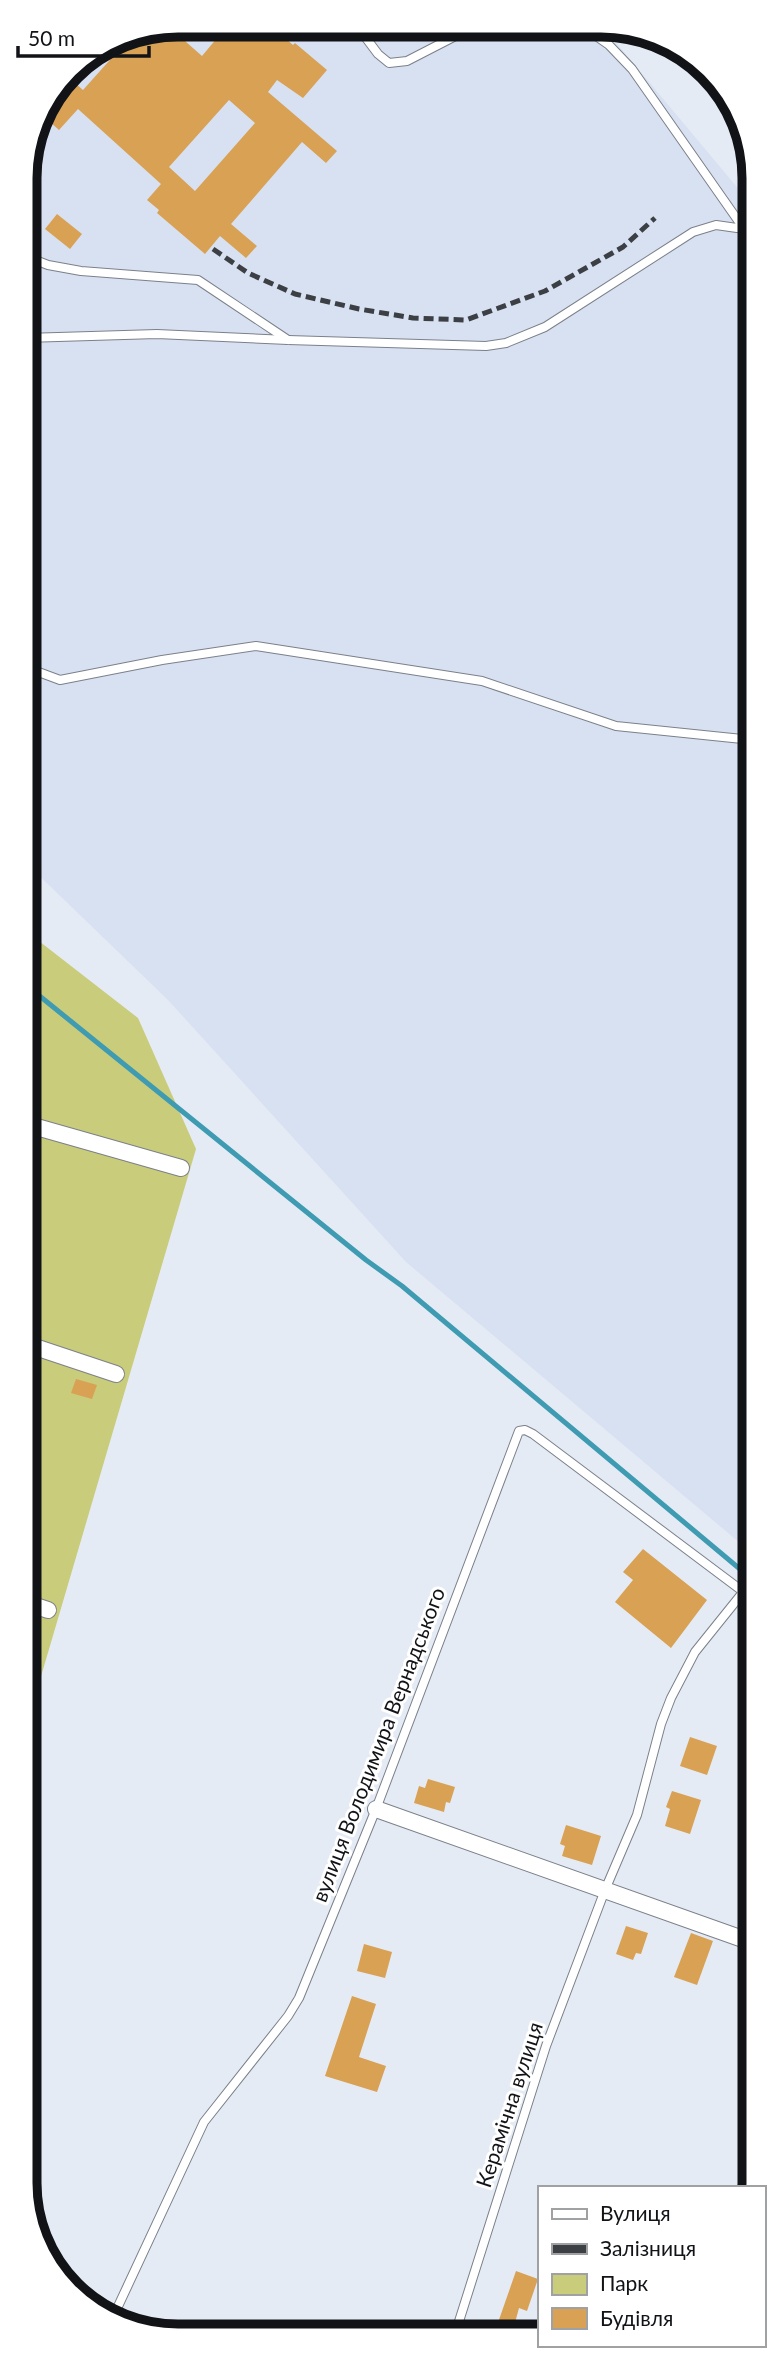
<svg xmlns="http://www.w3.org/2000/svg" width="779" height="2361" font-family="Lato,sans-serif">
<style>
.built{fill:#d8e1f2}
.green{fill:#c9cc7a}
.lines{fill:none;stroke-linecap:round;stroke-linejoin:round}
.stream{stroke:#3e9bb1;stroke-width:5}
.building{fill:#d8a154;fill-rule:evenodd}
.service-casing{stroke:#7b8089;stroke-width:10}
.minor-casing{stroke:#7b8089;stroke-width:18}
.service{stroke:#fff;stroke-width:8}
.minor{stroke:#fff;stroke-width:16}
.rail{stroke:#3c3f44;stroke-width:5;stroke-dasharray:10 5;stroke-linecap:butt}
.labels{text-anchor:middle;stroke-width:6;stroke-linejoin:round;paint-order:stroke}
.street-label{font-size:21px;fill:#111317;stroke:#fff}
.rim{fill:none;stroke:#111317;stroke-width:9}
</style>
<rect width="100%" height="100%" fill="#e5ebf5"/>
<!-- built -->
<path class="built" d="M178,25L603,27L752,205L753,1554L406,1262L168,1000L26,863L25,167L40,110L76,63L120,36Z"/>
<!-- green -->
<path class="green" d="M26,931L138,1018L196,1149L27,1724Z"/>
<g class="lines">
<!-- stream -->
<path class="stream" d="M26,985L366,1260L402,1286L753,1580"/>
</g>
<!-- building -->
<g class="building">
<path d="M213,25H270L293,45L295,43L327,70L303,98L277,80L268,92L337,151L326,163L302,142L231,224L257,246L246,258L220,236L205,254L157,213L159,210L147,200L161,184L78,109L59,130L40,113L67,76L83,90L134,33L168,26L202,56L222,32ZM229,100L255,123L195,191L169,167Z"/>
<path d="M57,214L82,234L70,249L45,229Z"/>
<path d="M76,1379L97,1385L92,1399L71,1393Z"/>
<path d="M643,1549L707,1600L671,1648L615,1602L633,1580L623,1572Z"/>
<path d="M690,1737L717,1746L707,1775L680,1766Z"/>
<path d="M428,1779L455,1787L450,1803L446,1802L444,1812L414,1803L419,1786L425,1788Z"/>
<path d="M672,1791L701,1800L690,1834L665,1826L670,1809L666,1807Z"/>
<path d="M566,1825L601,1836L592,1865L562,1856L565,1846L560,1844Z"/>
<path d="M626,1926L648,1933L641,1954L636,1953L633,1960L616,1954Z"/>
<path d="M691,1933L713,1941L697,1985L674,1977Z"/>
<path d="M364,1944L392,1952L385,1978L357,1971Z"/>
<path d="M352,1996L376,2004L359,2057L386,2066L377,2092L325,2076Z"/>
<path d="M516,2271L538,2279L527,2311L519,2308L512,2334H494Z"/>
</g>
<g class="lines">
<defs>
<g id="service">
<path d="M357,26L378,54L389,63L407,61L475,26"/>
<path d="M583,27L609,45L632,69L744,229L752,234"/>
<path d="M25,256L48,265L81,271L198,280L288,340"/>
<path d="M25,338L157,334L288,340L486,346L506,343L545,327L693,232L716,225L744,229"/>
<path d="M25,667L60,680L162,660L256,646L482,681L616,726L752,740"/>
<path d="M754,2188V2186"/>
<path d="M114,2315L204,2122L288,2016L299,1998L376,1809L519,1431L525,1430L533,1434L753,1599"/>
<path d="M455,2334L546,2046L605,1890L637,1815L661,1724L671,1698L695,1652L744,1591"/>
</g>
<g id="minor">
<path d="M26,1124L181,1168"/>
<path d="M26,1344L116,1374"/>
<path d="M27,1603L48,1610"/>
<path d="M376,1809L754,1943"/>
</g>
</defs>
<!-- service casing -->
<use href="#service" class="service-casing"/>
<!-- minor casing -->
<use href="#minor" class="minor-casing"/>
<!-- service -->
<use href="#service" class="service"/>
<!-- minor -->
<use href="#minor" class="minor"/>
<!-- rail -->
<path class="rail" d="M213,249L248,273L295,294L359,309L413,318L466,320L545,291L623,247L655,218"/>
</g>
<g class="labels">
<!-- street labels -->
<g class="street-label">
<text transform="translate(379 1745) rotate(-69)" y="7">вулиця Володимира Вернадського</text>
<text transform="translate(510 2105) rotate(-72)" y="7">Керамічна вулиця</text>
</g>
</g>
<!-- crop -->
<path d="M0 0H779V2361H0ZM178 37H601A141 141 0 0 1 742 178V2183A141 141 0 0 1 601 2324H178A141 141 0 0 1 37 2183V178A141 141 0 0 1 178 37Z" fill="#fff" fill-rule="evenodd"/>
<path class="rim" d="M178 37H601A141 141 0 0 1 742 178V2183A141 141 0 0 1 601 2324H178A141 141 0 0 1 37 2183V178A141 141 0 0 1 178 37Z"/>
<!-- legend -->
<rect x="538" y="2186" width="228" height="161" fill="#ffffff" stroke="#a0a1a2" stroke-width="2"/>
<rect x="552" y="2209" width="35" height="10" fill="#ffffff" stroke="#a0a1a2" stroke-width="2"/>
<text x="600" y="2221" font-size="21" fill="#111317">Вулиця</text>
<rect x="552" y="2244" width="35" height="10" fill="#3c3f44" stroke="#a0a1a2" stroke-width="2"/>
<text x="600" y="2256" font-size="21" fill="#111317">Залізниця</text>
<rect x="552" y="2274" width="35" height="21" fill="#c9cc7a" stroke="#a0a1a2" stroke-width="2"/>
<text x="600" y="2291" font-size="21" fill="#111317">Парк</text>
<rect x="552" y="2308" width="35" height="21" fill="#d8a154" stroke="#a0a1a2" stroke-width="2"/>
<text x="600" y="2326" font-size="21" fill="#111317">Будівля</text>
<!-- scale -->
<path d="M18 46v10h131v-10" fill="none" stroke="#111317" stroke-width="3.5"/>
<text x="28" y="46" font-size="21" fill="#111317" stroke="#ffffff" stroke-width="5" paint-order="stroke">50 m</text>
</svg>
